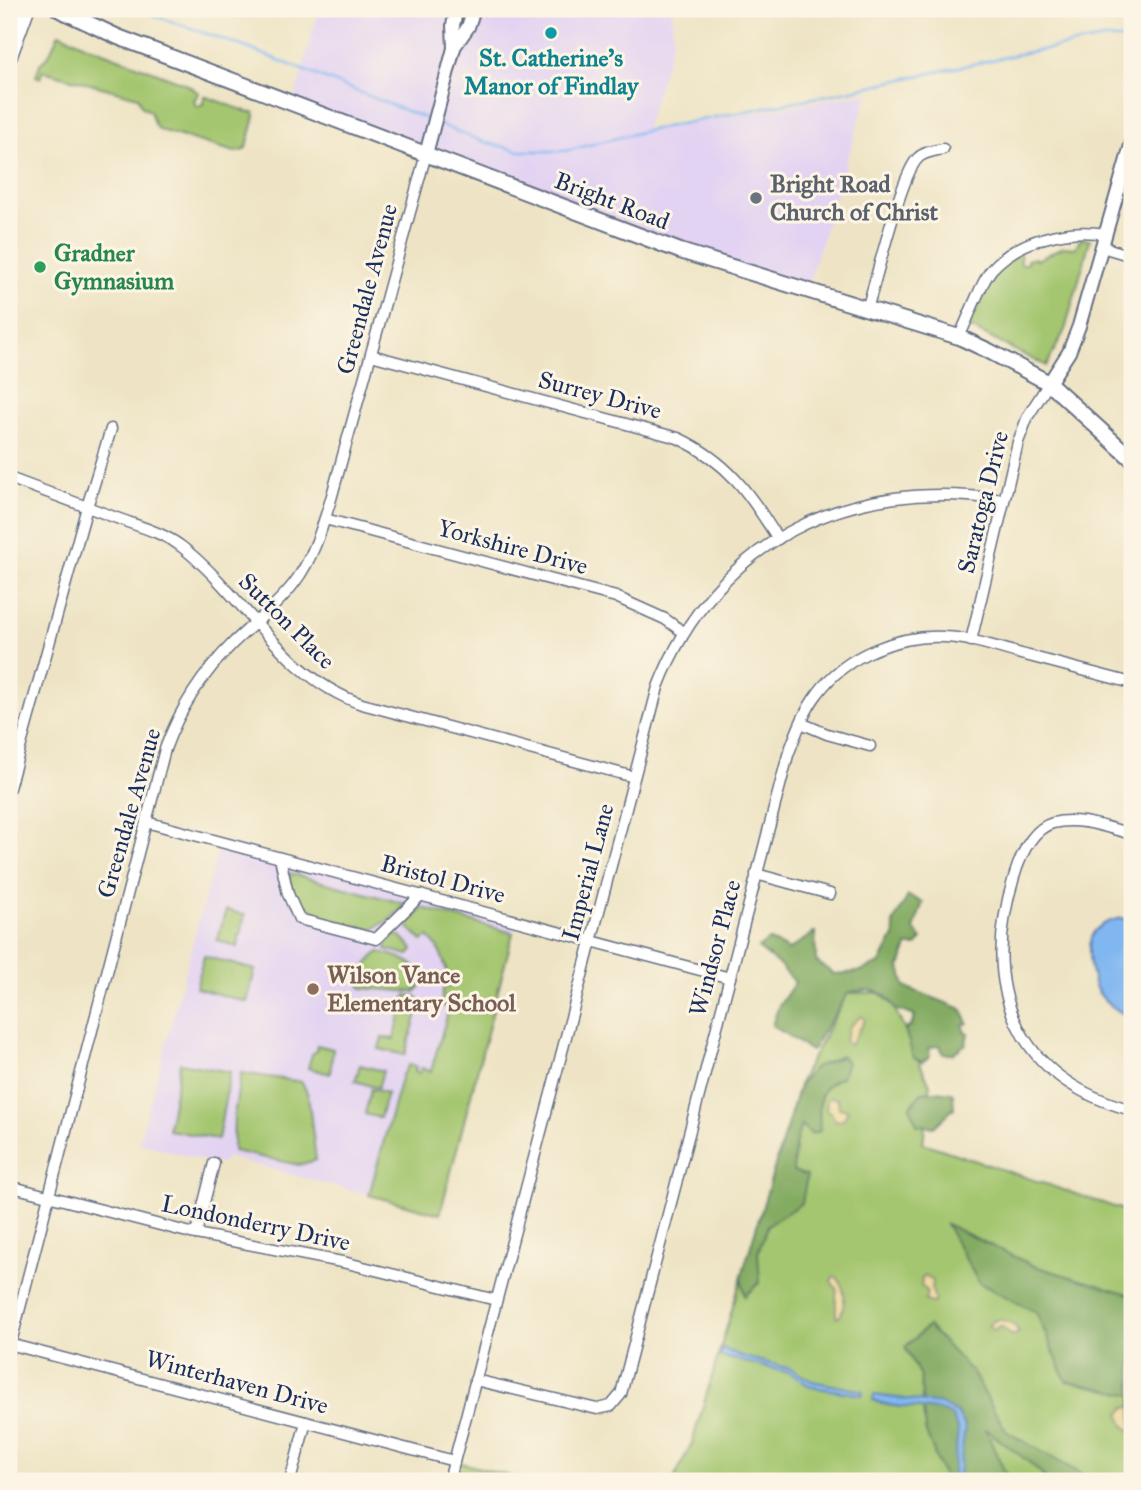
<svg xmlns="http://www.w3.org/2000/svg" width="1141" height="1490" font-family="'IM FELL Great Primer',serif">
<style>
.built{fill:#e3d3f2}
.green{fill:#a4c66f;stroke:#607a66;stroke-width:2}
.forest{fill:#83ab62;stroke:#4f6d60;stroke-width:2}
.sand{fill:#eeda9e;stroke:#84847e;stroke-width:2}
.water{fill:#81b7f0;stroke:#4e73a7;stroke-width:2}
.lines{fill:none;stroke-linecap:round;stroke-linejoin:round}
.stream{stroke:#81b7f0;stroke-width:2.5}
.minor-casing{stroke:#656e82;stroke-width:13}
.tertiary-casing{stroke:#656e82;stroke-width:16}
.secondary-casing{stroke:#656e82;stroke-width:18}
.minor{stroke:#fff;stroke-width:10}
.tertiary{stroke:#fff;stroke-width:12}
.secondary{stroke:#fff;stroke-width:14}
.culture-dot{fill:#0f9aa8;stroke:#fcf5e5;stroke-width:2.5}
.worship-dot{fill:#6b7280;stroke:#fcf5e5;stroke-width:2.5}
.leisure-dot{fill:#2e9e5b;stroke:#fcf5e5;stroke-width:2.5}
.education-dot{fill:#8d6e63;stroke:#fcf5e5;stroke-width:2.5}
.labels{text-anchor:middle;stroke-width:6;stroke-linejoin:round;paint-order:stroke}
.culture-label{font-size:24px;font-weight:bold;fill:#0d838f;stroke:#fcf5e5}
.worship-label{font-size:24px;font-weight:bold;fill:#5b616d;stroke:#fcf5e5;text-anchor:start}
.street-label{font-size:24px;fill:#1b2f5e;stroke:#fcf5e5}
.leisure-label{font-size:24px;font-weight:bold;fill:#27864d;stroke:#fcf5e5;text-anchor:start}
.education-label{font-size:24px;font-weight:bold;fill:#785e54;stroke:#fcf5e5;text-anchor:start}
</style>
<rect width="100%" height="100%" fill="#fcf5e5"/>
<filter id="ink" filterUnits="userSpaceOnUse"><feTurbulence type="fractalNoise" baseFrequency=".0143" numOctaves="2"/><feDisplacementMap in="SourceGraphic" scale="14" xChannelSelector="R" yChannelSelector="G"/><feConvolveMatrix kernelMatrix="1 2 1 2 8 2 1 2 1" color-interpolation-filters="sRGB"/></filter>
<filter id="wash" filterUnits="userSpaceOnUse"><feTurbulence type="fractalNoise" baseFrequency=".00686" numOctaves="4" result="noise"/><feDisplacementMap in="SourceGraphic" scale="28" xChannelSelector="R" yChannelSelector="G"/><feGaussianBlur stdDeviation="1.57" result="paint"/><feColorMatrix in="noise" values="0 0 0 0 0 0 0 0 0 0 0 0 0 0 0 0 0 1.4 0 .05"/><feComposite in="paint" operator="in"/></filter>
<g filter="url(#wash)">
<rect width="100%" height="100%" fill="#eee4c5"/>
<!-- built -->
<g class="built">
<path d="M319,9H672L673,40L645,131L868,93L806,291L293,104Z"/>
<path d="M220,842L517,920L440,1214L227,1157L221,1164L214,1163L139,1143Z"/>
</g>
<!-- green -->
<g class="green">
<path d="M59,33L87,46L186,84L199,93L194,100L196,107L203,104L204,96L248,112H254L255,117L247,146L244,150L235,152L160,130L155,126L150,111L142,107L138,97L43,71L40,78L36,76L40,64L49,55Z"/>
<path d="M1081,238L1090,240L1065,330L1046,366L967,326C982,298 993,270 1020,253L1021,264H1027V260L1035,258L1037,260L1063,247L1075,248Z"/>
<path d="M289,873L406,904L388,921L373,929C344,925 305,923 295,892L291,891Z"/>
<path d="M423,908L513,933L440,1214L369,1195L402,1075L409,1065L416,1067L415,1072L419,1073L421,1068L431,1071L449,1009L441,1004L443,989L450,986C446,968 443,950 428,937L422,941L408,927V924Z"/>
<path d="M226,910L245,915L237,947L217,940Z"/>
<path d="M395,935L401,936L413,949L409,955L386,949V944Z"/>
<path d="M380,952C402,958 420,960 420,987L415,992L362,988L360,986C361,974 369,957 380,952Z"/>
<path d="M204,956L255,970L247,1002L196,988Z"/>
<path d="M848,993H879L893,1005L930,1085L923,1143L1132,1213V1481H673L692,1443L801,1079Z"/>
<path d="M406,995L417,997L420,1003L405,1055L379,1049L382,1037L394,1039Z"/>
<path d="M317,1045L333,1049L330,1074L308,1068L312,1054L316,1051Z"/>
<path d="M180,1063L230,1072L218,1139L168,1130Z"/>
<path d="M360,1065L383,1071L378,1088L355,1081Z"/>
<path d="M241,1073L302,1082L308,1095L316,1160L299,1165L233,1151L234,1115Z"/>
<path d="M371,1089L387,1093L380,1118L365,1114Z"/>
<path d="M454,1461L529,1481H449Z"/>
</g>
<!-- forest -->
<g class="forest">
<path d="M908,896L923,902L914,929L922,939L916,946H907L900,967L905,987L962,1009L968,1023L963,1025L964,1031L968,1033L966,1044L952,1054H943L940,1045L928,1048L930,1056L922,1062L913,1057L905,1029L911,1026L915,1016L895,1009C885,988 868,988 848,993L811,1051L772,1025L779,1006L795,982L777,963L758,948L769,940L789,950L815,932L816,961L834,974L858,972L880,963L895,934L893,923Z"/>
<path d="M842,1056L847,1062L842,1077C815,1086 819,1107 820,1131L811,1134L801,1125L795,1145L793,1171L807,1176L802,1203L768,1225L758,1253L760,1282L745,1296L741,1278L800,1084L815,1067Z"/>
<path d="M936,1091L953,1093L954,1108L934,1127L917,1125L910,1107L922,1092Z"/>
<path d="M946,1224L1034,1266L1132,1295V1395L1066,1381L1036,1312L979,1283Z"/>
<path d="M928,1326L973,1373L1006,1431L1093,1481H1048C1031,1460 1005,1446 985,1428L1009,1481H945L925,1430L920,1376L905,1347Z"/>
</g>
<!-- sand -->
<g class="sand">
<path d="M861,1016L865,1019L864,1022L851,1044H847L845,1042L849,1027Z"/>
<path d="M830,1097L838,1099L839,1108L848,1110L844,1119L840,1121L835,1120L831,1113L826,1110L827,1100Z"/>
<path d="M925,1275L933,1281L931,1287L935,1300L933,1303L925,1301L927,1292L921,1286L922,1278Z"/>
<path d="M833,1277H837C846,1290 846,1302 840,1317H836C836,1310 835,1296 837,1290L831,1281Z"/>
<path d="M995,1320C1005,1319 1016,1323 1019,1333L1012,1336L1002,1327H997L995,1331L988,1326Z"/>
<path d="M1126,1407H1132V1429L1129,1430L1124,1425L1120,1414Z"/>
</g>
<!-- water -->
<g class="water">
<path d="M1122,918L1132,922V1019C1118,1011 1102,1002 1095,986C1093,982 1093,975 1091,970C1085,939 1090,924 1122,918Z"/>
<path d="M722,1348L741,1356L791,1369L812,1381L863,1391L862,1395L811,1387L790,1373L720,1356Z"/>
<path d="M874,1395L941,1404L958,1414L965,1428L958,1481H952L958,1431L952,1416C927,1403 898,1412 873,1400Z"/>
</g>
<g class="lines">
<!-- stream -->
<g class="stream">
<path d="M136,9L250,49L432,121"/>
<path d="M438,124L484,142L520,151H565L645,131L843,92L1024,53L1104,39H1132"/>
</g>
</g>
</g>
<g filter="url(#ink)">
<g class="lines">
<defs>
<g id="minor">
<path d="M12,35L21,9"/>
<path d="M9,64L29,9"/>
<path d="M1102,247L1132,256"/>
<path d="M867,309C876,281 901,174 918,158C924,152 934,151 943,149"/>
<path d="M959,337C968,320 980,283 992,269C1019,239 1067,228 1106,234"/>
<path d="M371,355L678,438C729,462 749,493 778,539"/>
<path d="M9,478C44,491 79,504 114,517C137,526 163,532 182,547C245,596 284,678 362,704L634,777"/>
<path d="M325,519L616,597L665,619L683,632"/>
<path d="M971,641L1018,442L1028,416L1049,383"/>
<path d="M801,723L827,734L870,746"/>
<path d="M9,788L87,507L111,429"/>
<path d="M146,822L730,978"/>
<path d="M1132,834C1108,828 1078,816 1053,823C1031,829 1020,857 1014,877C980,988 1015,1079 1132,1110"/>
<path d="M280,858L288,894L299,919L376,939L421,895"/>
<path d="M756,874L830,894"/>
<path d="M9,1186L191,1233L347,1263L496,1300"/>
<path d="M196,1234L214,1163"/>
<path d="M9,1344L454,1461"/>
<path d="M9,1350L165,749C180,708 203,673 234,642C254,623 278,605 295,582C313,558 322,528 331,499L426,154"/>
<path d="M475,1380L597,1409L611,1406L621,1394L788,755C796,734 804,711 818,693C846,655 899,634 945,637C973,638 1001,649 1029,656C1063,665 1098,674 1132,683"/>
<path d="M290,1481L306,1422"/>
<path d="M449,1481L658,687C715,539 851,476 1003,500"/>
</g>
<g id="tertiary">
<path d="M454,47L468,27L474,9"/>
<path d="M426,154L454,48L453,25L457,9"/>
<path d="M1049,383L1069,352L1079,326L1132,142"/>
</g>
<path id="secondary" d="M58,9L118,37L680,251L959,337L989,351L1049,383L1132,459"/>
</defs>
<!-- minor casing -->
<use href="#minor" class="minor-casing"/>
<!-- tertiary casing -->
<use href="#tertiary" class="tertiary-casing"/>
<!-- secondary casing -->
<use href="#secondary" class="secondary-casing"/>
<!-- minor -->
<use href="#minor" class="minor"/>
<!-- tertiary -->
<use href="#tertiary" class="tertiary"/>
<!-- secondary -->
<use href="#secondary" class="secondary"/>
</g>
</g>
<!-- markers -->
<circle class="culture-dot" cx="551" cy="33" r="7"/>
<circle class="worship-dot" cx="756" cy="198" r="7"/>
<circle class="leisure-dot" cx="40" cy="267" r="7"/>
<circle class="education-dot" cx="313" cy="989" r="7"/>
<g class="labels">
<!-- culture labels -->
<g class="culture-label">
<text x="551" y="66">St. Catherine's<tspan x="551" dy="28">Manor of Findlay</tspan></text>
</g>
<!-- worship labels -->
<g class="worship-label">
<text x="770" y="192">Bright Road<tspan x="770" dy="28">Church of Christ</tspan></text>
</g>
<!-- street labels -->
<g class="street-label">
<text transform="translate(612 201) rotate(21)" y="8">Bright Road</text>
<text transform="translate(367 289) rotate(-75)" y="8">Greendale Avenue</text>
<text transform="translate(600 395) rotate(15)" y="8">Surrey Drive</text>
<text transform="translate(983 502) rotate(-76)" y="8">Saratoga Drive</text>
<text transform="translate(513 547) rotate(15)" y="8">Yorkshire Drive</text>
<text transform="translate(287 621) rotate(45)" y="8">Sutton Place</text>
<text transform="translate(129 813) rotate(-74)" y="8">Greendale Avenue</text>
<text transform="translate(588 872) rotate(-75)" y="8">Imperial Lane</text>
<text transform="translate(443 879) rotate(15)" y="8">Bristol Drive</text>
<text transform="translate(715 948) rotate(-75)" y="8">Windsor Place</text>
<text transform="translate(256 1223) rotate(12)" y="8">Londonderry Drive</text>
<text transform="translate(237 1382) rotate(15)" y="8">Winterhaven Drive</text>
</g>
<!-- leisure labels -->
<g class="leisure-label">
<text x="54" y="261">Gradner<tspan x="54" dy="28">Gymnasium</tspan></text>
</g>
<!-- education labels -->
<g class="education-label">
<text x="327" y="983">Wilson Vance<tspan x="327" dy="28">Elementary School</tspan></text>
</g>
</g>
<!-- margin -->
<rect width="1141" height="1490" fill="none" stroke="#fcf5e5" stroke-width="35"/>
</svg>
